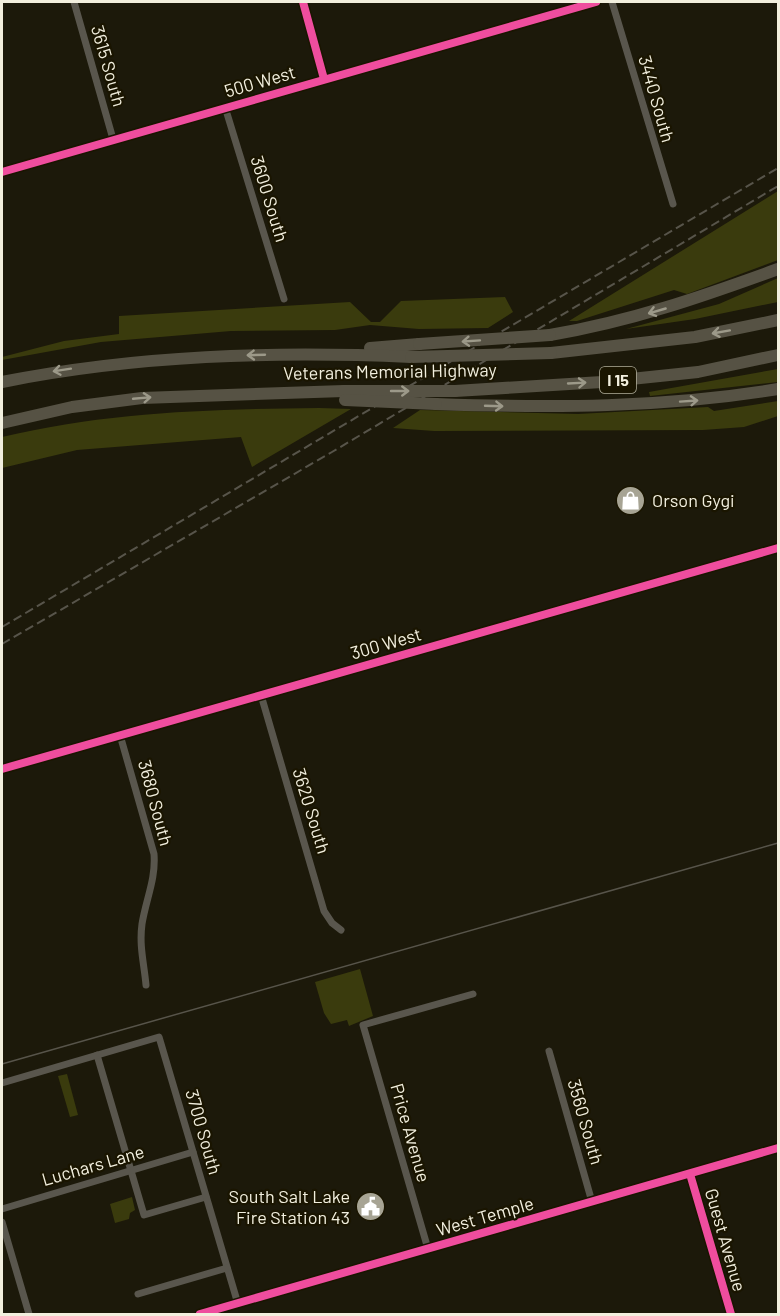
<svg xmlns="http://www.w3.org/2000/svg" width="780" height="1316" font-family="Barlow,sans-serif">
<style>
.green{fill:#3a3b0d}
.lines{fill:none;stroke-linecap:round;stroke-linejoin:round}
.minor{stroke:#59564d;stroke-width:7}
.tertiary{stroke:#59564d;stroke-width:8}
.secondary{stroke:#5c594b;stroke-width:9}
.motorway{stroke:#565244;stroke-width:12}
.tram{stroke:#57544a;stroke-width:1.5}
.rail{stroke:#57544a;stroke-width:2;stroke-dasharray:9 4.5;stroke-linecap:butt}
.motorway-bridge{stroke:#565244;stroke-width:12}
.cycleway-casing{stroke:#1a1500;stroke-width:11}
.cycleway{stroke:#ef4d9e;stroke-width:8}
.oneway{stroke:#9c9989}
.labels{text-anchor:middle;stroke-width:4.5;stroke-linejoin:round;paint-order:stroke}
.shield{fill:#1a1500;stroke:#b1ae9b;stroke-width:1.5}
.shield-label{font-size:16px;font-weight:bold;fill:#f2efde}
.street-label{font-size:18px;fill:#f2efde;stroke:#1a1500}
.poi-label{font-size:18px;fill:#f2efde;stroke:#1a1500;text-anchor:start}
</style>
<rect width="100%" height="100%" fill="#1c190a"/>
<!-- green -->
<g class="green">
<path d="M778,191V260L687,294L674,290L577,321H569Z"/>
<path d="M778,278V302L695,319L626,329L719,304Z"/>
<path d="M505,297L513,312L488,328L419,329L370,325L335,330L231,331L101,342L2,360V357L64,341L119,334V316L350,302L371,322H380L401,301Z"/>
<path d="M778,369V382L650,396L649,392Z"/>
<path d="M778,401V416L744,427L703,430L434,431L393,428L420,410L578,414L708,407L714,411Z"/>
<path d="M319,408L351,409L252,467L241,437L77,450L2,468V437C107,412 211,409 319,408Z"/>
<path d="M360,969L373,1016L349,1026L347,1020L331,1024L324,1013L315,982Z"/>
<path d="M67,1074L78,1115L70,1117L58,1076Z"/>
<path d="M132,1197L135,1210L130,1213L129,1219L115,1223L110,1204Z"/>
</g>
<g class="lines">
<!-- minor -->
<g class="minor">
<path d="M74,2L113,139"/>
<path d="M303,2L324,79"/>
<path d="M612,2L673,204"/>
<path d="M225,107L284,299"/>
<path d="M261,695L324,911L332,923L341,930"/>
<path d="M120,735L154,854C156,879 146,899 142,924C139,946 144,963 146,985"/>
<path d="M549,1051L592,1202"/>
<path d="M97,1055L144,1215L206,1197"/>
<path d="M2,1083L159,1037L238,1304"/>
<path d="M690,1174L731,1314"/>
<path d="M2,1209L193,1152"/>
<path d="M2,1222L29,1314"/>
<path d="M428,1249L363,1025L473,994"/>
<path d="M138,1294L227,1268"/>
</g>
<!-- tertiary -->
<g class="tertiary">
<path d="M2,769L778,548"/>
<path d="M200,1314L778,1148"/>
</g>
<!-- secondary -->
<path class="secondary" d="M2,172L596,2"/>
<!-- motorway -->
<g class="motorway">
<path d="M550,335C632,321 701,297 778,269"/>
<path d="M370,348L419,344"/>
<path d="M551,353L695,337L778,320"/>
<path d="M2,382C137,355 274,351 411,357"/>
<path d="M455,391L602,382L698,372L778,355"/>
<path d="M436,404C551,408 664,408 778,389"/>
<path d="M2,423L72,407L142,398L344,391"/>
</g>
<!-- tram -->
<path class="tram" d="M2,1064L778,843"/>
<!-- rail -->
<g class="rail">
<path d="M2,627L778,168"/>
<path d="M2,644L332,452L778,186"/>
</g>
<!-- motorway-bridge -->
<g class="motorway-bridge">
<path d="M419,344L550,335"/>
<path d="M411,357L551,353"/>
<path d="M344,391H455"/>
<path d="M345,400L436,404"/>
</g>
<defs>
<g id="cycleway">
<path d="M303,2L324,79"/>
<path d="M2,172L596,2"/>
<path d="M2,769L778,548"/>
<path d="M690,1174L731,1314"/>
<path d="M200,1314L778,1148"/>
</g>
</defs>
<!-- cycleway casing -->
<use href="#cycleway" class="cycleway-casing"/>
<!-- cycleway -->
<use href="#cycleway" class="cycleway"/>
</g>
<!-- one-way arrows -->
<defs><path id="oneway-shaft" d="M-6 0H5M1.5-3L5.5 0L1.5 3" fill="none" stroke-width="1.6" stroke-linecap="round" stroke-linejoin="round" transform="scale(1.5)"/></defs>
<g class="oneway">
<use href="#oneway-shaft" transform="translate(657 311) rotate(164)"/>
<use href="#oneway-shaft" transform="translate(721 332) rotate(170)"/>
<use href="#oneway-shaft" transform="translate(471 341) rotate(176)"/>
<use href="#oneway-shaft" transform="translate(256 355) rotate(178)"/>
<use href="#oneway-shaft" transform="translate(62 370) rotate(171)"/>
<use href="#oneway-shaft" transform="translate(577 383) rotate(-3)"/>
<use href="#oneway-shaft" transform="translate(400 391)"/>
<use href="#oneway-shaft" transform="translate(142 398) rotate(-5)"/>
<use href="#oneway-shaft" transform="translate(689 401) rotate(-4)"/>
<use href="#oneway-shaft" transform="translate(494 406) rotate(2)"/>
</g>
<!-- icons -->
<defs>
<symbol id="shop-disc" viewBox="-11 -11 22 22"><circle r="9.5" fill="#a7a494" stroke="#1a1500"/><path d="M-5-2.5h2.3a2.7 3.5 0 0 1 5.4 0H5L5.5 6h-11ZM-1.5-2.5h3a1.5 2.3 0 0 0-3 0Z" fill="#fff"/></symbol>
<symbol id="civic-disc" viewBox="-11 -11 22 22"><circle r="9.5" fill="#a7a494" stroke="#1a1500"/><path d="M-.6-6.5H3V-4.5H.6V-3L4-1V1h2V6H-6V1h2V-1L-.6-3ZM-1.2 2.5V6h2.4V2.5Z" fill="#fff"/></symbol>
</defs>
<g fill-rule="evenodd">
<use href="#shop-disc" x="614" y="484" width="33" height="33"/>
<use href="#civic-disc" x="354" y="1190" width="33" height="33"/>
</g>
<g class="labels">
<!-- shield labels -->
<rect class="shield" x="600" y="367" width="36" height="26" rx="4.5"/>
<g class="shield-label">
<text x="618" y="386">I 15</text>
</g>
<!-- street labels -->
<g class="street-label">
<text transform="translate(108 66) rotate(74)" y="6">3615 South</text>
<text transform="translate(260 82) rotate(-16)" y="6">500 West</text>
<text transform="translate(656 99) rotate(74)" y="6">3440 South</text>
<text transform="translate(269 199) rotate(73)" y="6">3600 South</text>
<text transform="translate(390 372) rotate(-1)" y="6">Veterans Memorial Highway</text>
<text transform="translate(386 644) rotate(-16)" y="6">300 West</text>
<text transform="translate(155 803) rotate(75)" y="6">3680 South</text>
<text transform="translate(311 811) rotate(73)" y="6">3620 South</text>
<text transform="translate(585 1122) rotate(74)" y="6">3560 South</text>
<text transform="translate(203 1132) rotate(74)" y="6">3700 South</text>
<text transform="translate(410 1133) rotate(74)" y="6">Price Avenue</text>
<text transform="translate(93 1166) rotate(-16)" y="6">Luchars Lane</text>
<text transform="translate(485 1217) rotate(-16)" y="6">West Temple</text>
<text transform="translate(725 1240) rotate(74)" y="6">Guest Avenue</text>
</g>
<!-- poi labels -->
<g class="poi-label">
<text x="652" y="507">Orson Gygi</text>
<text x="350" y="1203" text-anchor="end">South Salt Lake<tspan x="350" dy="21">Fire Station 43</tspan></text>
</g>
</g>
<!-- border -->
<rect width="780" height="1316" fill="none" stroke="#f2efde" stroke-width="6"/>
</svg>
